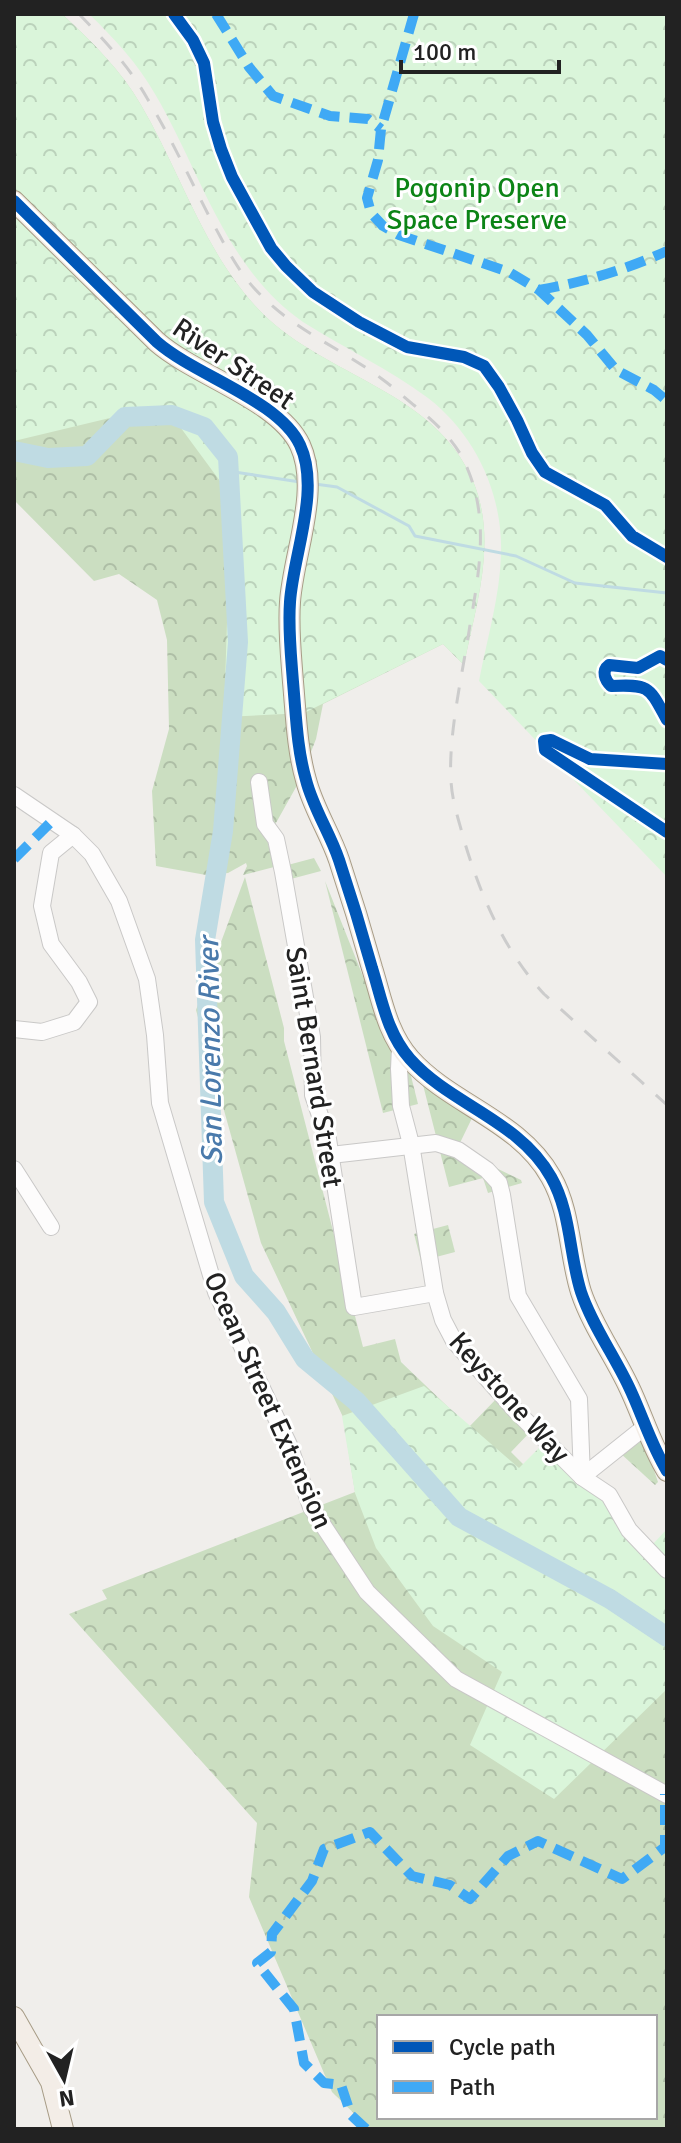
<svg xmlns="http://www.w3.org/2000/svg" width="681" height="2143" font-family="Signika,sans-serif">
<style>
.forest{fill:url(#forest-crowns);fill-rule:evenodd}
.park{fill:url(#park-crowns)}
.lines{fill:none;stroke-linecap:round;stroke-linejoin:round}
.stream{stroke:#bfdbe3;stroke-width:3}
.river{stroke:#bfdbe3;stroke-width:20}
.minor-casing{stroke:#c9c8c7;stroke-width:18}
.major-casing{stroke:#a79c86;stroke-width:22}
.minor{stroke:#fdfcfc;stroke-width:16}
.major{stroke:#f3ede7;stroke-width:20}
.rail{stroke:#ccc;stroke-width:3;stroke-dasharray:16 16;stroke-linecap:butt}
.quiet{stroke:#3fa9f5;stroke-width:10;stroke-dasharray:20 10;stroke-linecap:butt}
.cycleway-casing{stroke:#fff;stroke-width:17}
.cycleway{stroke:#0057b8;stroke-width:12}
.labels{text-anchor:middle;stroke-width:6;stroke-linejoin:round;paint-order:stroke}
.park-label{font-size:28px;fill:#0c8416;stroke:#fff}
.street-label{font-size:28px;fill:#222;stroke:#fff}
.water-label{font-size:30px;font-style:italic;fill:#4a7aab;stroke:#fff}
</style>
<defs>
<pattern id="forest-crowns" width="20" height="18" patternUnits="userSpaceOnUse" patternTransform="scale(2)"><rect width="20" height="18" fill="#cbdec1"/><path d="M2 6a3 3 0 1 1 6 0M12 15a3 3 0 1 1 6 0" fill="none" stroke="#aebea6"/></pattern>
<pattern id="park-crowns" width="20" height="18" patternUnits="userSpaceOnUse" patternTransform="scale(2)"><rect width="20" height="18" fill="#daf5da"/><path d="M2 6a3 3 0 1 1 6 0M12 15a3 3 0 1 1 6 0" fill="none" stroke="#bbd2bb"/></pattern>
</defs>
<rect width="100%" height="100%" fill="#f0eeeb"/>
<!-- forest -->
<g class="forest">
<path d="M14,14H62C92,42 121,70 141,105C182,175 205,256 263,314C327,377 435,391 473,481C498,541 476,604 464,665L443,644L323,704L316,739L300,780L267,839L274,867L243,875L247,866L246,863L228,873L206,875L156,866L152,791L169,729L167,640L157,600L119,574L94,581L14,500Z"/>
<path d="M314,858L321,871L287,880L284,866Z"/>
<path d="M245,877L284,1028V1041L363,1347L395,1339L401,1362L469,1427L499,1396L533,1429L511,1452L524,1465L547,1442L654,1544L667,1532V2129H370L332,2092L249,1897L257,1823L69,1614L107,1599L102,1590L355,1492L343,1417L261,1243L196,1010ZM379,2017H655V2117H379Z"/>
<path d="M325,881L374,1004L408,1064L418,1104L383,1113Z"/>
<path d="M422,1081L474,1114L457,1149L521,1180L522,1183L488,1193L483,1178L449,1187Z"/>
<path d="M448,1225L455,1252L421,1261L414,1234Z"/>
<path d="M642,1436L658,1482L655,1485L619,1452Z"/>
</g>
<!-- park -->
<g class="park">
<path d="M14,14H62C92,42 121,70 141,105C182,175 205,256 263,314C327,377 435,391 473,481C498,541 476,604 464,665L443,644L304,713L224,717L231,496L164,405L14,441Z"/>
<path d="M89,14H667V877L479,681C487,639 500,596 501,554C503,495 476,435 428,398C389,369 344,348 303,322C225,268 201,172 155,94C138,64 114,38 89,14Z"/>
<path d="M424,1386L519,1468L545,1442L653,1544L667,1529V1689L554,1799L470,1745L502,1672L433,1626L376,1548L355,1493L342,1416Z"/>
</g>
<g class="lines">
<!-- stream -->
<g class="stream">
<path d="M228,471L300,482"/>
<path d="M315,484L337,487L409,526L415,536L516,556L575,583L667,593"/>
</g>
<!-- river -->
<path class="river" d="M14,451L48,458L87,456L125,417L172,415L204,427L228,457L238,642L223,831L205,940L214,1202L244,1276L276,1312L305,1359L356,1401L459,1517L610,1599L667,1637"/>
<defs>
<g id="minor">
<path d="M259,782L265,824L276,839L283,872L312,1037L313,1095L328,1139L354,1307L435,1293"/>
<path d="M14,795L73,835L92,854L119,901L147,979L155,1035L160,1103L216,1292L289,1445L311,1507L367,1592L456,1679L667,1795"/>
<path d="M14,1029L42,1032L74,1022L89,1002L79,982L51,944L42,906L51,853L73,835"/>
<path d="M400,1047L399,1069L401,1106L411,1144L435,1293L443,1320L454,1341L515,1410L582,1477L609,1495L629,1530L667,1570"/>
<path d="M331,1155L436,1143L458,1150L487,1170L499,1183L502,1195L518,1296L579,1399L582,1477"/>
<path d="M14,1169L51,1227"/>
<path d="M582,1477L646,1426"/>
</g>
<g id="major">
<path d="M14,201L157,342C196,376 279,400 300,445C321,490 293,555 290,602C288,629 291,655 293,682C296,715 297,749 306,780C313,808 330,833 339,860C351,896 362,932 372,968C382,1000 387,1033 410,1059C451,1105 519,1120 551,1177C571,1212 569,1254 581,1292C592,1325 614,1355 629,1387C642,1414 651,1445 667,1471"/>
<path d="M14,2017L51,2082L63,2129"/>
</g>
</defs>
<!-- minor casing -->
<use href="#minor" class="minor-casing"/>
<!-- major casing -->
<use href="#major" class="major-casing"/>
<!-- minor -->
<use href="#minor" class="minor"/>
<!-- major -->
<use href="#major" class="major"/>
<!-- rail -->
<path class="rail" d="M79,14C104,40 129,66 147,98C170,136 189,177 209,216C223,241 235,267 254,288C292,330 338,346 382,379C393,387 404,397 415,406C436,423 458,443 468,470C489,521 479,573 470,625C463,672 448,734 451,781C452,801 459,821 464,840C481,897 504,950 544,994L667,1105"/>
<!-- quiet -->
<g class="quiet">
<path d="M216,14L249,67L273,96L330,116L368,119L381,129"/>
<path d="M414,14L381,129L378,160L367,198L371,213L383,226L399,235L509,272L539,290L587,335L616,370L654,390L667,401"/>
<path d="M539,290C584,282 625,270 667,251"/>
<path d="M14,859L52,821"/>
<path d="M366,2129L351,2115L341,2085L324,2083L304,2063L294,2009L257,1963L271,1952L272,1934L312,1881L324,1849L370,1832L412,1876L450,1885L470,1899L508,1856L538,1841L622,1879L665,1847V1794"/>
</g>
<defs>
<g id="cycleway">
<path d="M174,14L193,40L204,63L213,122L221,149L232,177L271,248L286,266L313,292L359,322L407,347L464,357L484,366L499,387L517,420L532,453L545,472L605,505L632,536L667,557"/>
<path d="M14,201L157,342C196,376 279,400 300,445C321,490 293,555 290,602C288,629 291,655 293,682C296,715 297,749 306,780C313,808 330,833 339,860C351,896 362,932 372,968C382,1000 387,1033 410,1059C451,1105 519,1120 551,1177C571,1212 569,1254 581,1292C592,1325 614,1355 629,1387C642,1414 651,1445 667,1471"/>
<path d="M667,660L660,656L638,668L609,665C601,671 605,680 611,686C650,684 649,687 667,720"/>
<path d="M667,764L590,759L551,740L544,741L545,750L667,832"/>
</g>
</defs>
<!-- cycleway casing -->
<use href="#cycleway" class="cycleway-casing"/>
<!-- cycleway -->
<use href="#cycleway" class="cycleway"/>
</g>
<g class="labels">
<!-- park labels -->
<g class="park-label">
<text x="477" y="197">Pogonip Open<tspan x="477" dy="32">Space Preserve</tspan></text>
</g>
<!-- street labels -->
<g class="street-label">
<text transform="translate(234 363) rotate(34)" y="10">River Street</text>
<text transform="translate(315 1067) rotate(81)" y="10">Saint Bernard Street</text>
<text transform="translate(510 1397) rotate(48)" y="10">Keystone Way</text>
<text transform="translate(269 1400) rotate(66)" y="10">Ocean Street Extension</text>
</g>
<!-- water labels -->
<g class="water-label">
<text transform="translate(210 1051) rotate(-91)" y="10">San Lorenzo River</text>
</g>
</g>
<!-- border -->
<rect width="681" height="2143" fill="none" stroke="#222222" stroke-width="32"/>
<!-- legend -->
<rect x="377" y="2015" width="280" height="104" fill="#ffffff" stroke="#a7a7a7" stroke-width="2"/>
<rect x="393" y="2041" width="40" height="12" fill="#0057b8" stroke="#a7a7a7" stroke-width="2"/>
<text x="449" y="2055" font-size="24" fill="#222222">Cycle path</text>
<rect x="393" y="2081" width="40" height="12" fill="#3fa9f5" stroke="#a7a7a7" stroke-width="2"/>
<text x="449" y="2095" font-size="24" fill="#222222">Path</text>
<!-- north arrow -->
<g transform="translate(64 2079) rotate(172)" stroke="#ffffff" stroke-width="6" paint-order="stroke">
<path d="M0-6L14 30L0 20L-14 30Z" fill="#222222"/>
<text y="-12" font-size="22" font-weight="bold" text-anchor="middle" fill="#222222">N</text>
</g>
<!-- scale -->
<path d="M401 60v12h158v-12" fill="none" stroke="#222222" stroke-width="4"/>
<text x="413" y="60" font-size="24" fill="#222222" stroke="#ffffff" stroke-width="6" paint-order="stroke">100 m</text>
</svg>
